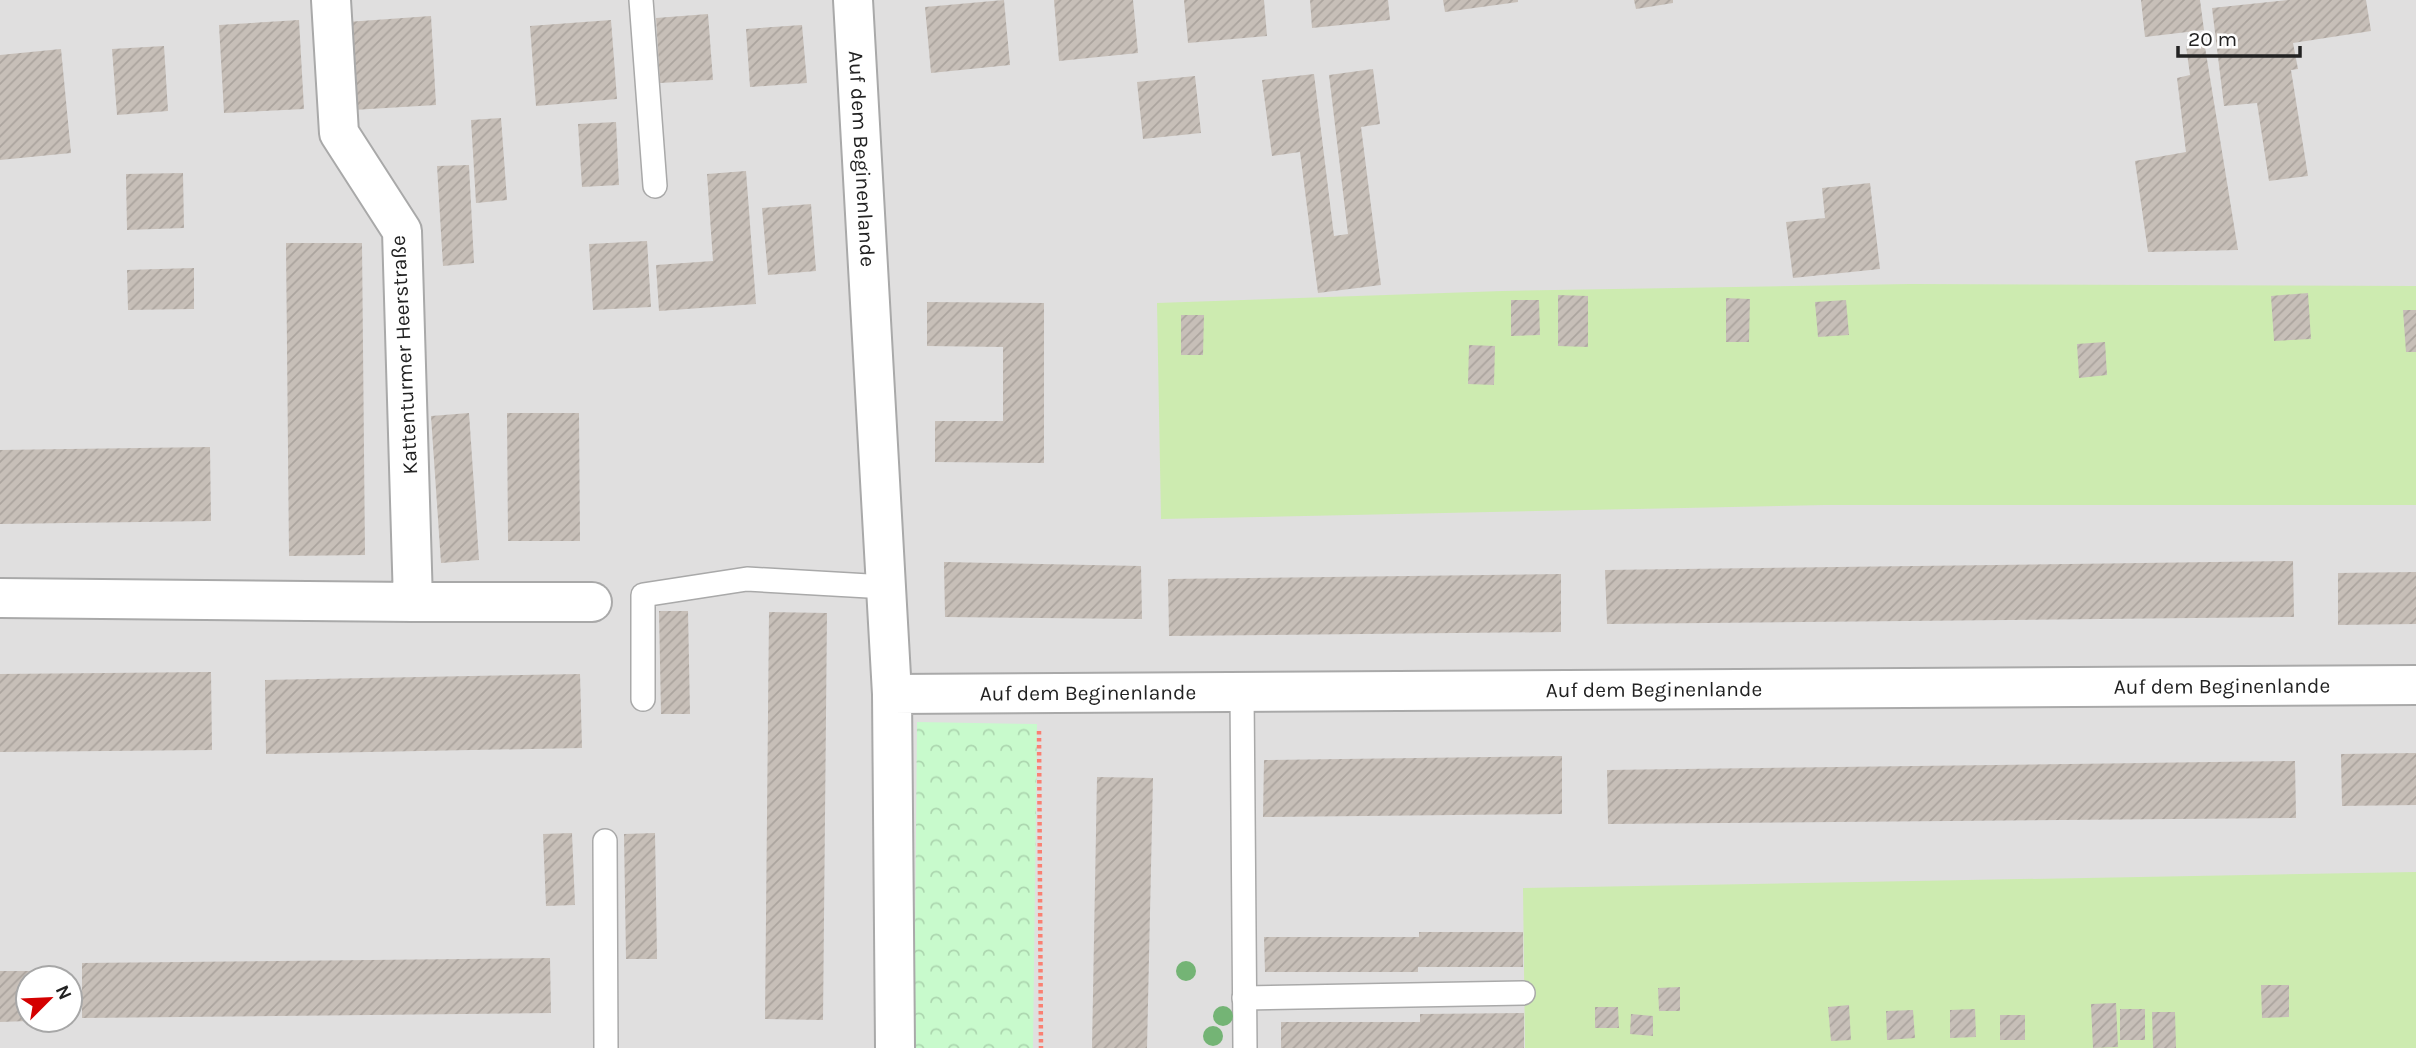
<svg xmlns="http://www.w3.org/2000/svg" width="2416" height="1048" font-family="Karla,sans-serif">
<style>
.residential{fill:#e0dfdf;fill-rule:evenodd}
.park{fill:url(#park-crowns)}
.garden{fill:#cdebb0}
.building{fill:url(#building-hatch)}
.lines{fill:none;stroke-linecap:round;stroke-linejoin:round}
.service-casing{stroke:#a9a9a9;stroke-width:26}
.minor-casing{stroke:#a9a9a9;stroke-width:42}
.path{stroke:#fa8072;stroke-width:4.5;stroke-dasharray:3.5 3.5;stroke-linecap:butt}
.service{stroke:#fff;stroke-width:23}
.minor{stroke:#fff;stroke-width:38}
.tree{fill:#74b475}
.labels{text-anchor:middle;stroke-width:6;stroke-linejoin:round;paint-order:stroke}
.street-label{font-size:21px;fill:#222;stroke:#fff}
</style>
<defs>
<pattern id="park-crowns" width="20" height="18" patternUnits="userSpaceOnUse" patternTransform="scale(1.75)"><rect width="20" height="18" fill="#c8facc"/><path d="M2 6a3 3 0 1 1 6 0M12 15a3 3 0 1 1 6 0" fill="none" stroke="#acd6af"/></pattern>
<pattern id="building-hatch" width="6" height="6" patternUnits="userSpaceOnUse" patternTransform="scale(1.75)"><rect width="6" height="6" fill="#c7bfb8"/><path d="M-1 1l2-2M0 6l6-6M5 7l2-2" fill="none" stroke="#aba49e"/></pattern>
</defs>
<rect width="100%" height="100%" fill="#f2efe9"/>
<!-- residential -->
<path class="residential" d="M0,0H2416V1048H0ZM28,978H70V1020H28Z"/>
<!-- park -->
<path class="park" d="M917,722L1037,724L1033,1048H914Z"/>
<!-- garden -->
<g class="garden">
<path d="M1910,284L2416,286V505H1825L1161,519L1157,303L1502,291Z"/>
<path d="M2416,872V1048H1525L1523,888Z"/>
</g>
<!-- building -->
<g class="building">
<path d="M1004,0L1010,65L931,73L925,7Z"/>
<path d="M1054,0H1133L1138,53L1059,61Z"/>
<path d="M1184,0H1264L1267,36L1188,43Z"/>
<path d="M1310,0H1388L1390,20L1312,28Z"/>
<path d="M1443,0H1518V2L1445,12Z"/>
<path d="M1634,0H1673V3L1636,9Z"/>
<path d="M2141,0H2200L2204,30L2145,37Z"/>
<path d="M2289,0H2366L2371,31L2293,43L2298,69L2291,70L2308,176L2269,181L2257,103L2224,106L2212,8Z"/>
<path d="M708,14L713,80L660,83L656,18Z"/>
<path d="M431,16L436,105L353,110L347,22Z"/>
<path d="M299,20L304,109L224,113L219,25Z"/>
<path d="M611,20L617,99L536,106L530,26Z"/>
<path d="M802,25L807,83L750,87L746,29Z"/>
<path d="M2204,41L2238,250L2148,252L2135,161L2186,152L2177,78L2190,75L2186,46Z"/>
<path d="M164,46L168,111L117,115L112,49Z"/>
<path d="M61,49L71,153L0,160V55Z"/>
<path d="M1373,69L1380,124L1361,127L1381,285L1318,293L1300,152L1272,156L1262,80L1314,74L1334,236L1348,234L1329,75Z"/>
<path d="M1195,76L1201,133L1143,139L1137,82Z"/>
<path d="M501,118L507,200L476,203L471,120Z"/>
<path d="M616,122L619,185L582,187L578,124Z"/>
<path d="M469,165L474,263L443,266L437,166Z"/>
<path d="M746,171L756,304L659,311L656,265L713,261L707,174Z"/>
<path d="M183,173L184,228L127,230L126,174Z"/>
<path d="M1870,183L1880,269L1793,278L1786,222L1825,218L1822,188Z"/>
<path d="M811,204L816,271L768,275L762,208Z"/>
<path d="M647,241L651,307L593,310L589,244Z"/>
<path d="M286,243H362L365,555L289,556Z"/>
<path d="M194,268V309L128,310L127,270Z"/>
<path d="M2308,293L2311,339L2274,341L2271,296Z"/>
<path d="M1558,295L1588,296V347L1558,346Z"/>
<path d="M1726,298L1750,299L1749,342H1726Z"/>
<path d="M1511,300H1539L1540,335L1511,336Z"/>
<path d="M1846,300L1849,335L1818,337L1815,302Z"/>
<path d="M927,302L1044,303V463L935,462V421H1003V347L927,346Z"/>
<path d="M2403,310H2416V352H2406Z"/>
<path d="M1181,315H1204L1203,355H1181Z"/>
<path d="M2105,342L2107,375L2079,378L2077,344Z"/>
<path d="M1469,345L1495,346L1494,385L1468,384Z"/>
<path d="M469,413L479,560L441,563L431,416Z"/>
<path d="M507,413H579L580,541H508Z"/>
<path d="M210,447L211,521L0,524V450Z"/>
<path d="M2293,561L2294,617L1607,624L1605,570Z"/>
<path d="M944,562L1141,566L1142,619L945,617Z"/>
<path d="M2416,572V624L2338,625V573Z"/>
<path d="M1561,574V632L1169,636L1168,579Z"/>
<path d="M659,611H688L690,714H661Z"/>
<path d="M769,612L827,613L823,1020L765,1019Z"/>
<path d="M211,672L212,750L0,752V674Z"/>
<path d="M580,674L582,748L266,754L265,680Z"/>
<path d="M2416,753V805L2342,806L2341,754Z"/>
<path d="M1562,756V814L1263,817L1264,760Z"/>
<path d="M2295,761L2296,818L1608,824L1607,770Z"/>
<path d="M1097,777L1153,778L1147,1048H1092Z"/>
<path d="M572,833L575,905L546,906L543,834Z"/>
<path d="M655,833L657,959H626L624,834Z"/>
<path d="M1419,932H1523V967H1418V972H1265L1264,937H1419Z"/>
<path d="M550,958L551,1013L82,1018V963Z"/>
<path d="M0,971H35V978H28V1021L0,1022Z"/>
<path d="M2261,985H2289V1017L2262,1018Z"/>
<path d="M1680,987V1011H1659L1658,988Z"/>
<path d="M2116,1003L2118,1047L2093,1048L2091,1004Z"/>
<path d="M1849,1005L1851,1040L1831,1041L1828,1007Z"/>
<path d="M1595,1007H1618L1619,1028H1595Z"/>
<path d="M1975,1009L1976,1037L1950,1038V1010Z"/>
<rect x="2120" y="1009" width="25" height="31"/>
<path d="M1913,1010L1915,1038L1887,1040L1886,1011Z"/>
<path d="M2152,1012H2175L2176,1048H2153Z"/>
<path d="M1524,1013V1048H1281V1022H1420V1014Z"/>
<path d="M1631,1014L1653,1016V1036L1630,1034Z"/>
<rect x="2000" y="1015" width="25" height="25"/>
</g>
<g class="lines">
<defs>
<g id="service">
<path d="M641,0L655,186"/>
<path d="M1242,693L1245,1048"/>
<path d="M643,699V595L747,579L886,587"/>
<path d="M605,841L606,1048"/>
<path d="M1244,998L1523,993"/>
</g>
<g id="minor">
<path id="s1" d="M853,0L892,694"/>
<path d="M0,598L413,602L402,231L339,133L331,0"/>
<path d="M413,602H592"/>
<path id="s2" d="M895,1048L892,694L2416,685"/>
</g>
</defs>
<!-- service casing -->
<use href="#service" class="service-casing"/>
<!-- minor casing -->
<use href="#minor" class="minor-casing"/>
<!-- path -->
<path class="path" d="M1039,731L1041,1048"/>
<!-- service -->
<use href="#service" class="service"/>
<!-- minor -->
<use href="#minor" class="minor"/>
</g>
<!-- trees -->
<g class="tree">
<circle cx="1186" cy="971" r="10"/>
<circle cx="1223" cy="1016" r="10"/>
<circle cx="1213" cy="1036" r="10"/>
</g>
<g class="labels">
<!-- street labels -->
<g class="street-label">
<text dy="7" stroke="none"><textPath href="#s1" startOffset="159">Auf dem Beginenlande</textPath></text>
<text transform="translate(404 355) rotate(-93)" y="7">Kattenturmer Heerstraße</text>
<text dy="7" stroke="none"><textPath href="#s2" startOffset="1684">Auf dem Beginenlande</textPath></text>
<text dy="7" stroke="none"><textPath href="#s2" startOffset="1116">Auf dem Beginenlande</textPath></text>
<text dy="7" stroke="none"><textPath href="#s2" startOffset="550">Auf dem Beginenlande</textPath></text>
</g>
</g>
<!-- north arrow -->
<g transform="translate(49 999) rotate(66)"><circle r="33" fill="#ffffff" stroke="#a7a7a7" stroke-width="2"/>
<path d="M0-5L12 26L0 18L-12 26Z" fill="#d40000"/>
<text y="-10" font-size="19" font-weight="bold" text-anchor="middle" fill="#222222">N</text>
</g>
<!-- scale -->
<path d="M2178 46v10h122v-10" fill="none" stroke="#222222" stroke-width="3.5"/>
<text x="2188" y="46" font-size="21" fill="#222222" stroke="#ffffff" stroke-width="5" paint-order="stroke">20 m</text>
</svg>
